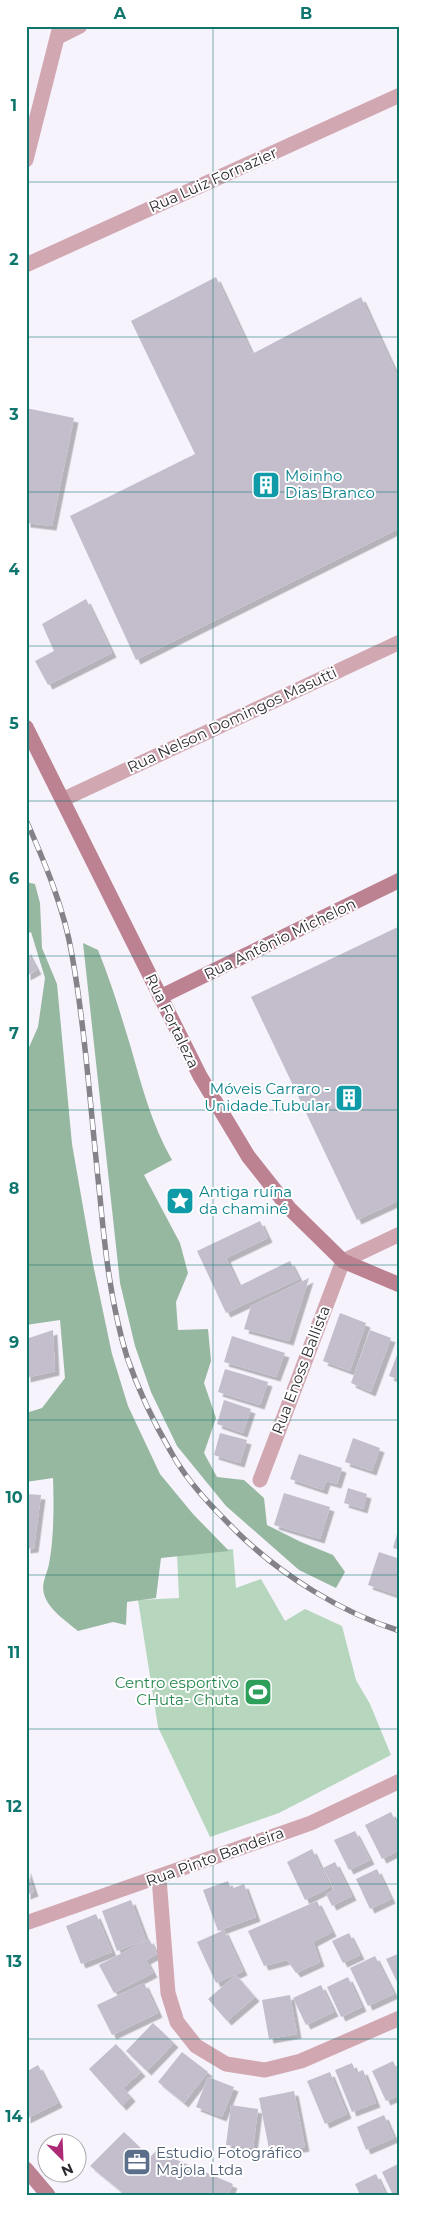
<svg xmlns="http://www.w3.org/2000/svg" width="426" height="2221" font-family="Montserrat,sans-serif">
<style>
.green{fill:#b6d6be}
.forest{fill:#97b8a0}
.building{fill:#c3bdcc;filter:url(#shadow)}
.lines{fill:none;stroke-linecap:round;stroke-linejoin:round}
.minor{stroke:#d1a8b2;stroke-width:15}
.tertiary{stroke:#d1a8b2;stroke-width:15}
.secondary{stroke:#bc8292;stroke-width:15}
.rail-casing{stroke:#85828a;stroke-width:5.5}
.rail{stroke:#fff;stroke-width:4;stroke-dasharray:11;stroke-linecap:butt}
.grid{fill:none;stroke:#0f766e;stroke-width:1;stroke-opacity:0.55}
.labels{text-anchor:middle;stroke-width:4;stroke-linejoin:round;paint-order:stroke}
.street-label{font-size:15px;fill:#2c2a30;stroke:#fff}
.culture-label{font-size:15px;fill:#0d838f;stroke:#fff;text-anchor:start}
.leisure-label{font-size:15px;fill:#27864d;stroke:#fff;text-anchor:end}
.service-label{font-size:15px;fill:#4e5e75;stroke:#fff;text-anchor:start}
.neatline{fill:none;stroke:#0f766e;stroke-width:2}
.grid-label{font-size:16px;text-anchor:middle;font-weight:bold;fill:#0f766e}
</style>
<defs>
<filter id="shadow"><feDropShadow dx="4.5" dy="4.5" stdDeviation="0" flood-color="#0004"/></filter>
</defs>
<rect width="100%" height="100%" fill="#f7f3fd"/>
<!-- green -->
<path class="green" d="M233,1549L236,1588L261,1579L285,1621L305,1609L342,1626L356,1680L370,1704L391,1755L279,1813L210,1837L158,1727L138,1600L179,1598L177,1554Z"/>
<!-- forest -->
<g class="forest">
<path d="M26,882L35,884L40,903L42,948L57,984L72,1144L93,1264L112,1354L128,1406L160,1474L193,1514L229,1551L161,1558L156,1598L127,1602L126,1625L113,1622L78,1631C66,1621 48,1609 44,1594C41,1583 47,1574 49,1564C54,1539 54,1503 53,1478L26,1482V1413L42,1408L65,1378L60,1320L26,1325V1054L38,1027L45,978L31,932L26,934Z"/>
<path d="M83,943L98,950C111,982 121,1015 131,1048C142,1087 152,1125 172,1160L144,1175L180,1243L188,1273L176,1302L178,1330L208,1329L211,1361L204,1383L216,1418L204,1453L217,1477L244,1480L264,1498L267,1525L301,1542L333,1555L345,1572L336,1588L299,1570L226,1506L177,1446L151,1392L135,1346L120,1283Z"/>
</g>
<!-- building -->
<g class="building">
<path d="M216,277L252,354L361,297L400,382V528L136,660L70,516L195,454L131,321Z"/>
<path d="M26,408L74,418L52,526L26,523Z"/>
<path d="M86,599L112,653L48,685L35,661L54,651L42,624Z"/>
<path d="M400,926V1200L357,1220L251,997Z"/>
<path d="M26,949L37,970L26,976Z"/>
<path d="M260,1221L268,1238L226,1258L239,1286L290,1261L299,1279L226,1313L197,1251Z"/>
<path d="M309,1278L289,1341L244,1329L251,1306Z"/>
<path d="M340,1313L366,1323L350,1371L323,1361Z"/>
<path d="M53,1330L55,1371L26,1378V1339Z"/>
<path d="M370,1330L391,1338L371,1392L351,1383Z"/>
<path d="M232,1336L285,1353L276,1377L224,1362Z"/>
<path d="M400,1347V1380L389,1376Z"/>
<path d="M225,1369L268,1382L260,1405L218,1392Z"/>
<path d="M224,1400L251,1409L243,1433L217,1424Z"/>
<path d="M220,1433L247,1440L240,1463L214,1455Z"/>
<path d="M353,1438L380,1448L372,1471L345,1462Z"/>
<path d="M299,1454L342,1468L337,1484L326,1481L323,1490L290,1479Z"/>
<path d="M348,1488L367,1494L363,1509L344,1503Z"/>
<path d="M284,1493L330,1507L320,1539L274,1525Z"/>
<path d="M26,1494L41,1495L34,1548L26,1549Z"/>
<path d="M399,1527H400V1550L393,1548Z"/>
<path d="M379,1552L400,1559V1596L368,1585Z"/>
<path d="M391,1812L400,1831V1850L382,1859L365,1825Z"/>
<path d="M355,1831L370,1860L349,1870L334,1840Z"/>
<path d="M312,1849L330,1887L305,1900L287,1862Z"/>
<path d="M335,1862L352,1896L332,1906L326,1894L334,1890L323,1868Z"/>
<path d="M26,1868L34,1892L26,1895Z"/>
<path d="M377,1869L391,1899L370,1909L356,1879Z"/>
<path d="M228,1881L231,1889L244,1884L256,1917L218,1931L203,1890Z"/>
<path d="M131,1900L146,1940L117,1951L102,1911Z"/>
<path d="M317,1901L332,1932L313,1942L320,1962L296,1973L287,1960L264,1966L248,1931Z"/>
<path d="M96,1914L112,1952L81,1964L66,1926Z"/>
<path d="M224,1930L243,1971L216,1983L197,1942Z"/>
<path d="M349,1933L360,1955L343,1963L332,1941Z"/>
<path d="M149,1939L157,1954L146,1960L153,1973L114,1993L99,1965Z"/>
<path d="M400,1953V1988L386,1959Z"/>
<path d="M375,1956L394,1994L368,2006L350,1968Z"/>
<path d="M236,1975L255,1997L227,2021L208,1999Z"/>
<path d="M348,1977L362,2007L341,2017L327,1987Z"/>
<path d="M144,1983L158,2013L112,2035L97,2005Z"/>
<path d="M321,1985L334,2012L306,2025L293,1998Z"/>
<path d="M290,1995L297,2034L269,2039L262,2000Z"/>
<path d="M153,2023L174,2043L147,2071L126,2051Z"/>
<path d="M116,2044L141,2072L123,2088L131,2097L122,2106L89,2069Z"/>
<path d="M182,2052L208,2072L184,2103L158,2082Z"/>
<path d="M393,2061L400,2076V2095L386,2101L372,2071Z"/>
<path d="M352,2063L356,2073L363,2070L376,2103L352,2112L335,2070Z"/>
<path d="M38,2065L58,2103L26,2119V2072Z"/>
<path d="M330,2072L347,2114L325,2124L307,2081Z"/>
<path d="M208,2077L234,2087L222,2117L196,2107Z"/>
<path d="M294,2091L305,2147L270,2154L259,2098Z"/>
<path d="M231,2105L258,2109L253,2148L226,2145Z"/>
<path d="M384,2115L394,2138L366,2150L357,2127Z"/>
<path d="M124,2132L150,2157L156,2151L233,2184L228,2195H120L122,2192L90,2166Z"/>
<path d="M400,2163V2195H393L382,2172Z"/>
<path d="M376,2174L386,2195H360L355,2184Z"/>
</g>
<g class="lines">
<!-- minor -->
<g class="minor">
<path d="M58,37L80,26"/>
<path d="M64,799L400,642"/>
<path d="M260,1480L343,1261L400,1234"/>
<path d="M159,1878L168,1993L177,2022L196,2046L226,2064L265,2070L301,2061L400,2018"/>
<path d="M26,1923L311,1823L400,1781"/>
</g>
<!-- tertiary -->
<g class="tertiary">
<path d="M26,160L60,26"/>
<path d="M26,265L400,95"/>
</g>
<!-- secondary -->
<g class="secondary">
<path d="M26,727L200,1076L248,1156L289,1208L343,1261L400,1285"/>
<path d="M160,997L400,880"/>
<path d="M26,2169L48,2195"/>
</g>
<defs>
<path id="rail" d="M26,820C45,863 64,908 72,955C86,1034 91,1117 100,1197C105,1251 111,1305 127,1357C138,1389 154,1423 171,1452C188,1483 213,1508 238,1533C281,1575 342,1613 400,1631"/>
</defs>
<!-- rail casing -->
<use href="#rail" class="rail-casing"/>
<!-- rail -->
<use href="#rail" class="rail"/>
</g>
<!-- grid -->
<path class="grid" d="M213,26V2195M26,182H400M26,337H400M26,492H400M26,646H400M26,801H400M26,956H400M26,1110H400M26,1265H400M26,1420H400M26,1575H400M26,1729H400M26,1884H400M26,2039H400"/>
<!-- icons -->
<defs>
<symbol id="building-square" viewBox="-11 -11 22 22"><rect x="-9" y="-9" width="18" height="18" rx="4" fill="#0f9aa8" stroke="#fff"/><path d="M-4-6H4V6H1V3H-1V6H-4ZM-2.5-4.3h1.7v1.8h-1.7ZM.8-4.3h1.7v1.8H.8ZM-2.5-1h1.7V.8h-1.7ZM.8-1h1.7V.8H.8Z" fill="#fff"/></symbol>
<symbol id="sight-square" viewBox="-11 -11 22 22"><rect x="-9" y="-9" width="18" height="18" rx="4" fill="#0f9aa8" stroke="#fff"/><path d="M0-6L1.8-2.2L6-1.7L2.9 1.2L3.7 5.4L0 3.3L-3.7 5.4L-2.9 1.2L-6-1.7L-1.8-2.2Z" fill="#fff"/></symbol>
<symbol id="stadium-square" viewBox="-11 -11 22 22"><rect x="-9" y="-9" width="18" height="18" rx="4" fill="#2e9e5b" stroke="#fff"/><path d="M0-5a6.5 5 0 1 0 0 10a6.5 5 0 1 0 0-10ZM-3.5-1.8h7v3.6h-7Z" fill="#fff"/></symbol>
<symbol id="office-square" viewBox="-11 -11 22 22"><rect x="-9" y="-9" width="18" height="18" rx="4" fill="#5c6f8a" stroke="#fff"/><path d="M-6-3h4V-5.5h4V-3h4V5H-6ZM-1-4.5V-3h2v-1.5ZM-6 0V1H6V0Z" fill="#fff"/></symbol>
</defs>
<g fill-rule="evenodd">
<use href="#building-square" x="250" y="469" width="32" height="32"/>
<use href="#building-square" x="333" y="1082" width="32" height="32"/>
<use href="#sight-square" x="164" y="1185" width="32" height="32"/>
<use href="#stadium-square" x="242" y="1676" width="32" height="32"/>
<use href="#office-square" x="121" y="2146" width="32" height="32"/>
</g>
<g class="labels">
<!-- street labels -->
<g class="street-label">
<text transform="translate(213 180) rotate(-24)" y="5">Rua Luiz Fornazier</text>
<text transform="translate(232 720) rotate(-25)" y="5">Rua Nelson Domingos Masutti</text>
<text transform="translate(280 939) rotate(-26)" y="5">Rua Antônio Michelon</text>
<text transform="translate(172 1021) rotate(64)" y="5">Rua Fortaleza</text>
<text transform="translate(301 1370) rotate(-69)" y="5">Rua Enoss Ballista</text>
<text transform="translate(215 1857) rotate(-20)" y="5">Rua Pinto Bandeira</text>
</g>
<!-- culture labels -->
<g class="culture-label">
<text x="285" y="481">Moinho<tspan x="285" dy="17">Dias Branco</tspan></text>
<text x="330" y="1094" text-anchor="end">Móveis Carraro -<tspan x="330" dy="17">Unidade Tubular</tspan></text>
<text x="199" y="1197">Antiga ruína<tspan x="199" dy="17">da chaminé</tspan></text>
</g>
<!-- leisure labels -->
<g class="leisure-label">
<text x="239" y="1688">Centro esportivo<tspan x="239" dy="17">CHuta- Chuta</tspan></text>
</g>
<!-- service labels -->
<g class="service-label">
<text x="156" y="2158">Estudio Fotográfico<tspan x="156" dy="17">Majola Ltda</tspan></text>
</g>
</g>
<!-- border -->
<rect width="426" height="2221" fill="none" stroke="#ffffff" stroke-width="55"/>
<!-- north arrow -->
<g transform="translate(62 2158) rotate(156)"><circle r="24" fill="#ffffff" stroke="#abaaac"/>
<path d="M0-4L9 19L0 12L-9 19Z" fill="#ac2a76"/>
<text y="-8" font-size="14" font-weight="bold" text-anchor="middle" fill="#2c2a30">N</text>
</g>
<rect x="28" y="28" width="370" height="2166" class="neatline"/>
<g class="grid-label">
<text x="120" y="19">A</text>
<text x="306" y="19">B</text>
<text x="14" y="111">1</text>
<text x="14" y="265">2</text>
<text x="14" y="420">3</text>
<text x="14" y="575">4</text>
<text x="14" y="729">5</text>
<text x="14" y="884">6</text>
<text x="14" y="1039">7</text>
<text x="14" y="1194">8</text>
<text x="14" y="1348">9</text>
<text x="14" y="1503">10</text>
<text x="14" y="1658">11</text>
<text x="14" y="1812">12</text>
<text x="14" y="1967">13</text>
<text x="14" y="2122">14</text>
</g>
</svg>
